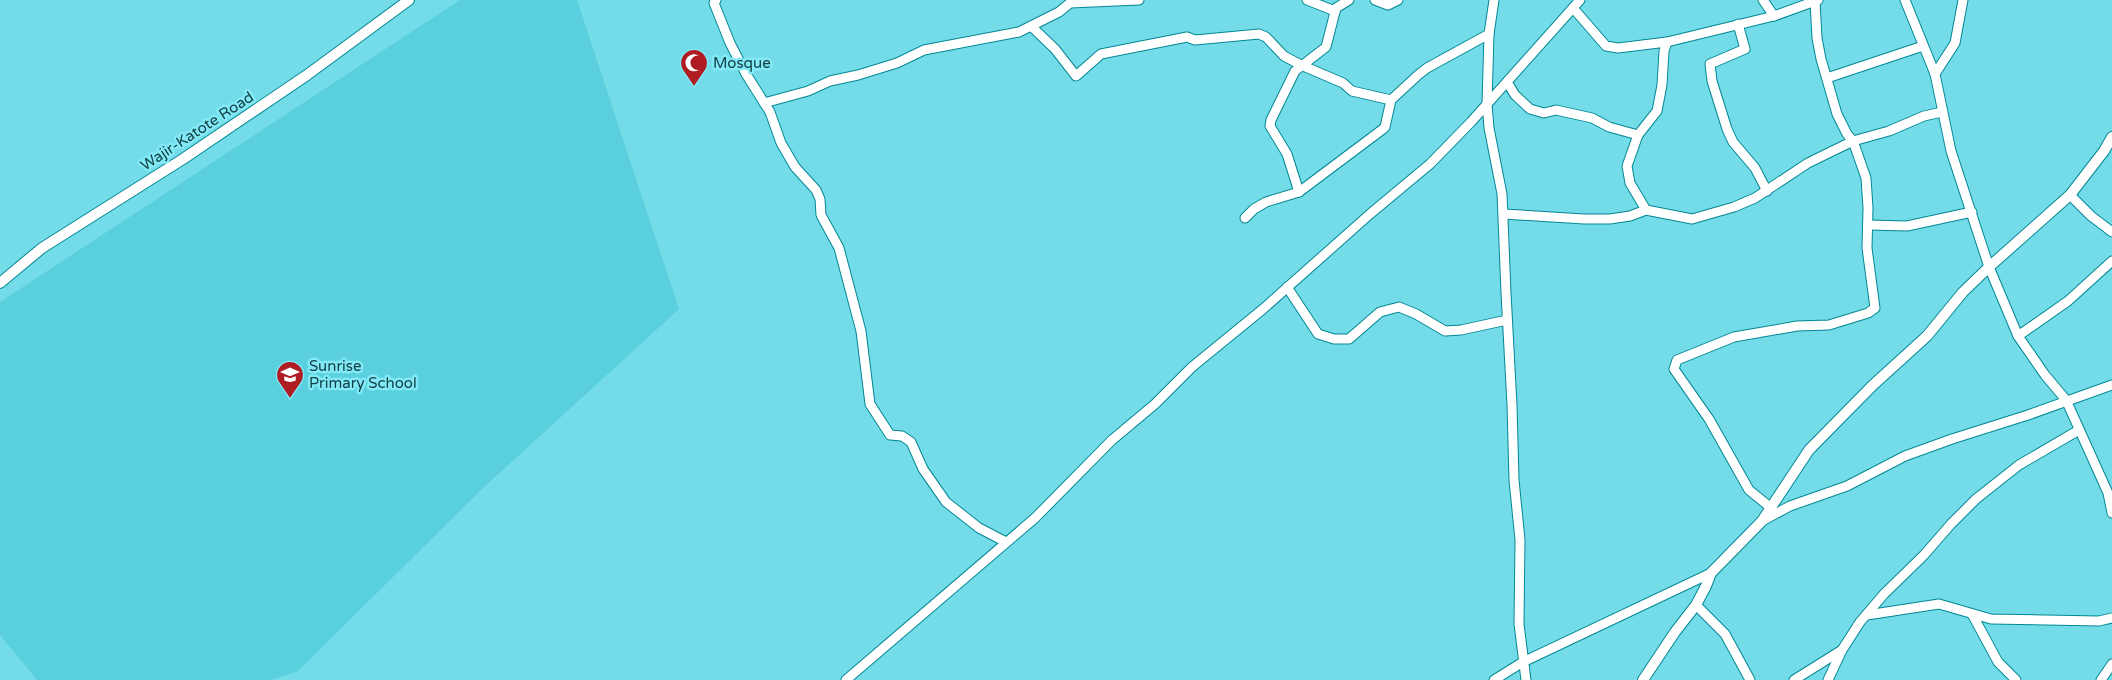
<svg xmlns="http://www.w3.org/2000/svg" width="2112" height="680" font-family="'Varela Round',sans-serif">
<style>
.built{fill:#5acfdd}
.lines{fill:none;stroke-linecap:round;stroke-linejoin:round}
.minor-casing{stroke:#008893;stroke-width:11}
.tertiary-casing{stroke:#008893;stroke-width:12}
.minor{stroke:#fff;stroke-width:9}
.tertiary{stroke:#fff;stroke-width:10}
.labels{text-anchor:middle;stroke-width:5;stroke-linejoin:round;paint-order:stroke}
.poi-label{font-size:15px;fill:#134045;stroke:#82e9f6;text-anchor:start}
.street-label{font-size:15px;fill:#134045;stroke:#82e9f6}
</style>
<rect width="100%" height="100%" fill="#74dce8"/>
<!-- built -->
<path class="built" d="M460,0H577L679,309L483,488L298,671L271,680H37L0,635V302Z"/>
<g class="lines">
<defs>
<g id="minor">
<path d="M716,0L714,3L730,43L746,74L770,112L781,143L795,167L816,190L820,199L821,215L839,248L861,331L870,404L890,435L902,436L911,442L923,469L946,502L979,528L1006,542"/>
<path d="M1307,0L1335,11"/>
<path d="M1375,0L1388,5L1398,0"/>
<path d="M1494,0L1489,34L1487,104L1489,128L1502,194L1506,293L1512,405L1514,480L1520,540L1519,624L1526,680"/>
<path d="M1763,0L1774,16"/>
<path d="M1905,0L1935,74L1951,151L1989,267L2018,336L2045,375L2066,400L2108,493L2112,513"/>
<path d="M1573,8L1606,46L1618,48L1667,42L1774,16L1818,0"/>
<path d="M1738,24L1745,49L1710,64L1712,81L1727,129L1733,142L1755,168L1767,191"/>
<path d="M1031,26L1055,49L1076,76L1101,54L1187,37L1195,40L1259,34L1266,37L1284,56L1301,65L1343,83L1352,91L1391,100"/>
<path d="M1935,74L1955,43L1963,0"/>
<path d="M1827,78L1923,46"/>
<path d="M1507,82L1515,95L1530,109L1544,113L1556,110L1592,118L1609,127L1638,135"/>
<path d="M764,103L808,91L830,81L858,75L897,63L924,50L1019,32L1059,12L1070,3L1139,0"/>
<path d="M1299,192L1287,154L1270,126L1271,120L1295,71L1326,47L1336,8L1349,0"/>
<path d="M2070,195L2091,216L2112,232"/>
<path d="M1646,210L1630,183L1627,166L1638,135L1657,111L1662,85L1664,51L1667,42"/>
<path d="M1504,214L1584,219H1610L1630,216L1646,210L1692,219L1734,207L1755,198L1808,163L1853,141L1889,131L1924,116L1942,112"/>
<path d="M1245,218L1254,209L1266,202L1299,192L1383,129L1385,127L1391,100L1418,75L1427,68L1489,34"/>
<path d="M1868,225L1907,226L1972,212"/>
<path d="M1287,287L1318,334L1334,339H1349L1380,312L1399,307L1416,314L1445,331L1461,330L1507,320"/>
<path d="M2018,336L2068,301L2112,261"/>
<path d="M1770,507L1749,490L1709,419L1674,369L1677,360L1734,337L1797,326L1829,325L1868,313L1875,308L1867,248L1868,208L1866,178L1853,141L1847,134L1837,114L1821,59L1817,38L1815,1"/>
<path d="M1762,521L1790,506L1847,486L1905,456L1952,439L2028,415L2112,385"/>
<path d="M1696,605L1725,634L1750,680"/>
<path d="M1972,614L1998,662L2016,680"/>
<path d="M1867,615L1939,604L1991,619L2099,621L2112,618"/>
<path d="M846,680L1035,518L1112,440L1155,404L1192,367L1263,309L1370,214L1430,164L1471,122L1580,0"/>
<path d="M1494,680L1523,662L1711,573"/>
<path d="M1794,680L1842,650L1860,622L1884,594L1924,555L1951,524L1976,499L2019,465L2079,430"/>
<path d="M1828,680L1842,650"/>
<path d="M2101,680L2112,664"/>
</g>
<g id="tertiary">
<path d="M0,283L42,248L183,159L307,75L409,0"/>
<path d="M1643,680L1675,632L1696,605L1706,586L1711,573L1762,521L1809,450L1873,385L1927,336L1963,292L1989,267L2070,195L2104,151L2112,137"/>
</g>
</defs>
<!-- minor casing -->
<use href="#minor" class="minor-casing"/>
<!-- tertiary casing -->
<use href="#tertiary" class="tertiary-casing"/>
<!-- minor -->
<use href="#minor" class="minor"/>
<!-- tertiary -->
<use href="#tertiary" class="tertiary"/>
</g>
<!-- icons -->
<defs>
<symbol id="mosque-pin" viewBox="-11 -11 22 30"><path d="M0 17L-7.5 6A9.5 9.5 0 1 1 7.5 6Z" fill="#af1d23" stroke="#82e9f6"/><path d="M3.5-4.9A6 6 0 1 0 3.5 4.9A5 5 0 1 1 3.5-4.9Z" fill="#fff"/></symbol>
<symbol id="school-pin" viewBox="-11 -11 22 30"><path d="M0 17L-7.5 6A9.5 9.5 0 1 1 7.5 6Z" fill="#af1d23" stroke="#82e9f6"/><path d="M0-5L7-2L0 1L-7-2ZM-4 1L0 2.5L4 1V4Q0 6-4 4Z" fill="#fff"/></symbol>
</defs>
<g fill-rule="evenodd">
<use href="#mosque-pin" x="678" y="47" width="32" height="43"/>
<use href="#school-pin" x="274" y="359" width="32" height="43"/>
</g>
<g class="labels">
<!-- poi labels -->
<g class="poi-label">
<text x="713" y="68">Mosque</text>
<text x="309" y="371">Sunrise<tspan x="309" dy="17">Primary School</tspan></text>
</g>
<!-- street labels -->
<g class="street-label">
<text transform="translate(197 131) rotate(-33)" y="5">Wajir-Katote Road</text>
</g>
</g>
</svg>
